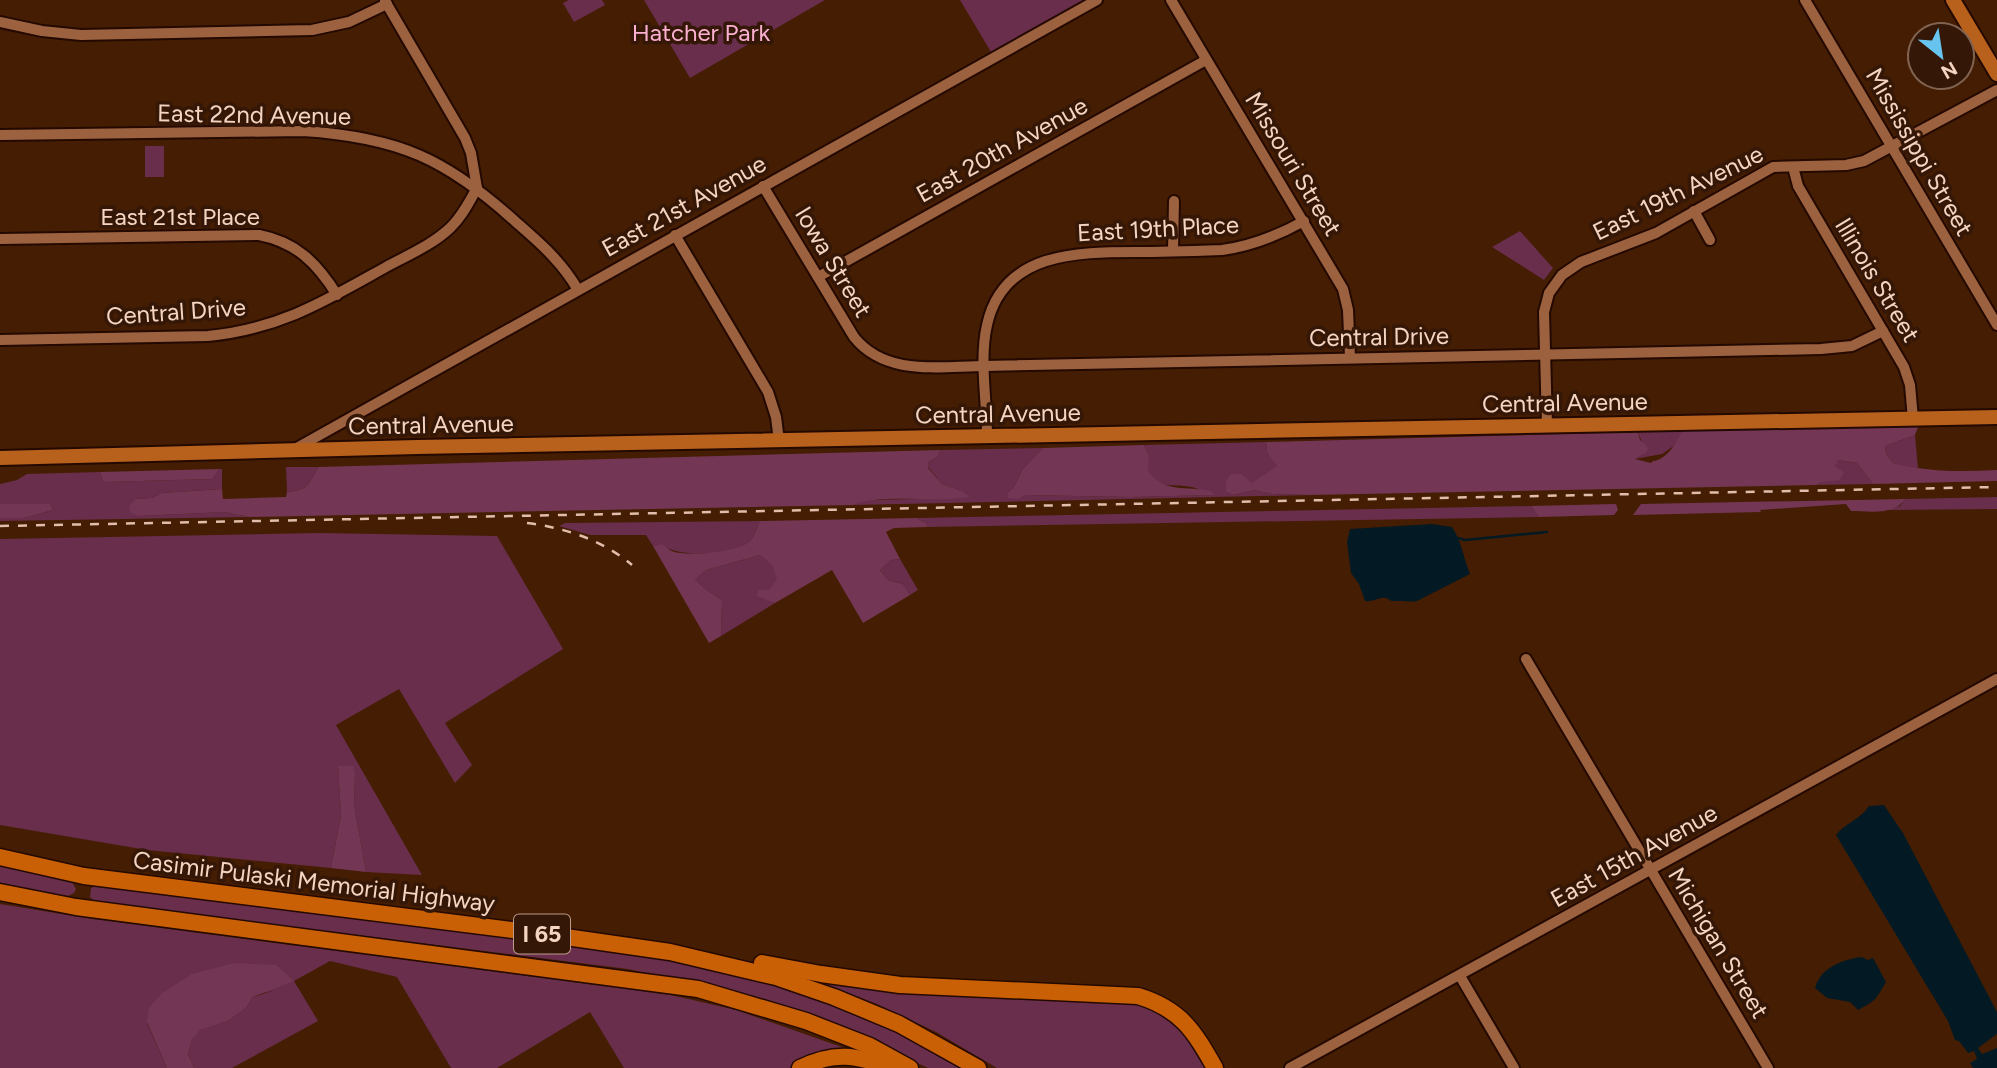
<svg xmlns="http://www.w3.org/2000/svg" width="1997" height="1068" font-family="Figtree,sans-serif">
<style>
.green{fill:#682e4c}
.forest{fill:#733755}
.water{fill:#031a25}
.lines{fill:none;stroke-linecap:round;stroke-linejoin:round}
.stream{stroke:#031a25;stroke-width:2.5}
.minor-casing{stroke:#240900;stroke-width:14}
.major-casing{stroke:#240900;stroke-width:18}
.highway-casing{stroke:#240900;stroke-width:19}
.minor{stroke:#9c6240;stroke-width:10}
.major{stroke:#b8611d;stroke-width:14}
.highway{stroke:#ca6005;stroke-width:16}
.rail{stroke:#e0beab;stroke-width:2.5;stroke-dasharray:9 9;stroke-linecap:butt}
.labels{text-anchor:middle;stroke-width:7;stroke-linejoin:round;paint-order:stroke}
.shield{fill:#341706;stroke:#bb9b8a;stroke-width:2}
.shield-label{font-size:23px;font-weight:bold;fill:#f5d4c2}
.park-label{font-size:24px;fill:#fbb0d2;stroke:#341706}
.street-label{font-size:24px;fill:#f5d4c2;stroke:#341706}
</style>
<rect width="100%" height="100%" fill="#451d02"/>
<!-- green -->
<g class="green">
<path d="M569,0H602L605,5L574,22L563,3Z"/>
<path d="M644,0H825L690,78Z"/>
<path d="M960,0H1084L991,52Z"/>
<rect x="145" y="146" width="19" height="31"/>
<path d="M1520,231L1553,268L1544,280L1492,247Z"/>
<path d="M1682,431L1678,443L1662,454L1635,459L1646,453L1638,432Z"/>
<path d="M1915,435L1918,469L1893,463L1886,454L1885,446Z"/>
<path d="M1266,442L1267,452L1278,465C1273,471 1259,479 1252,484L1246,480L1226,492L1233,495L1254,490L1272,494L1310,495L853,505L864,500L962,498V491L942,484L928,467L929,461L938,457L940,450L1043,448L1023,469L1014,487L1007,493L1019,499L1026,495L1130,497L1213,495C1206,492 1199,489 1192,487C1170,483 1163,491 1147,471L1149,455L1144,445Z"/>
<path d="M1838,460L1857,463L1873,484L1816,485L1822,482Z"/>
<path d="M286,467H318C308,485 309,490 287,492Z"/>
<path d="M219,469H222V489L162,493L152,498L136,499L138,516L225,512L249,517L0,521V518H24L53,510L50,504H0V484L17,480L27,474L100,472L103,482L213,479Z"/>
<path d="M1997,497V509L1888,510L1900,506L1905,499Z"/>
<path d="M1531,506L1539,517L928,527L926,523L916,518Z"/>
<path d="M760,521C757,527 755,536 750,541C735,556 678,558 662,545L653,546L646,535H590L559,526L565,523Z"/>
<path d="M319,533L497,536L563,649L445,723L472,765L455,783L399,689L336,725L422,875L366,872L354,805L355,773L338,766L341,815L331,868L147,850L0,825V539Z"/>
<path d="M760,555L772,566L778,580L769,590L767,599L775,603L721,636L722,600L705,589L694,578L706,570Z"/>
<path d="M900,559L918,590L910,595L903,584L888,580L880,570L891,560Z"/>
<path d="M0,866L72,882L76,889L74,893L68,896L0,884Z"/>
<path d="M97,885L683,959L785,986L840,1004L910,1037L963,1068H928L855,1034L768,1000L628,969L95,902L90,897L91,888Z"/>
<path d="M0,904L93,919L671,995L736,1010L850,1050L800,1062L790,1068H624L590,1012L497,1068H451L397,977L330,961L294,981L318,1021L232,1068H194L188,1054L192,1040L199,1030L228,1021L246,1008L253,997L275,990L147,1023L167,1068H0Z"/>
<path d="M815,980L903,992L1123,1000C1159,1007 1195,1031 1206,1068H997L936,1032L877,1004Z"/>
</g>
<!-- forest -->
<g class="forest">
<path d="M1918,427L1915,435L1885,446L1886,454L1893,463C1927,472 1962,472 1997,470V481L1873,484L1857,463L1838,460L1835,466L1844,473L1839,480L1822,482L1816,485L1310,495L1272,494L1254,490L1233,495L1226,492V481L1231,474H1241L1252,483L1277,466L1267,452L1266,442L1638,432L1640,440L1648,447L1646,453L1635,459L1651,463L1653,461C1666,460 1677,443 1682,431Z"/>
<path d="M1144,445L1149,455L1148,471C1164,493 1186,486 1211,491L1214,495L1130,497L1026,495L1019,499L1008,498L1007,493L1014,487L1023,469L1043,448Z"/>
<path d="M940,450L938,457L929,461L928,468L942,484L962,491L970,497C937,503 879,493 853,505L249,517L225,512L138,516L130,512L129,506L136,499L152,498L162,493L222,489L223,499L286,497L287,492C309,490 308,485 318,467Z"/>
<path d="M219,469L213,479L103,482L100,472Z"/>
<path d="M1905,499C1894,516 1869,511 1851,511L1846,504L1760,510L1761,512L1633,515L1641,504Z"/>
<path d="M0,504H50L53,510L24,518H0Z"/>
<path d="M1616,504L1618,510L1614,515L1539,517L1531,506Z"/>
<path d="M916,518L926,523L928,527L894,528L886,532L900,559L891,560L880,570L888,580L903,584L910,595L863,623L832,570L775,603L757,596L758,590H769L777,579L772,566L760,555L706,570L695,579L705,589L722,600L721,636L709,643L653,546L662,544C668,549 673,553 681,553C697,555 739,552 750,541C755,536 757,527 760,521Z"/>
<path d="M338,766H353L355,773L354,805L366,872L331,868L341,815Z"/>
<path d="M234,963L276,965L294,981L253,997L246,1008L228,1021L200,1030L192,1040L188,1054L194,1068H167L147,1022L149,1008L162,993L192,974Z"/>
</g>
<!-- water -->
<g class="water">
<path d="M1432,524L1452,527C1462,542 1464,560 1470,574L1417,601C1414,602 1399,601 1394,601C1387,601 1390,597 1382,598C1375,599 1372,602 1365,601L1359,584L1351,573L1347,542L1350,529Z"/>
<path d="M1884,805L1903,833L1997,1012V1034L1978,1048L1982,1054L1997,1048V1068H1973L1970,1063L1977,1059L1974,1051L1968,1053L1959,1041L1955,1040L1948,1021L1836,835C1845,823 1861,819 1869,806Z"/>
<path d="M1862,957L1868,960L1873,958L1886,982C1876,999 1877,1000 1858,1010L1850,1002L1827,998L1815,988C1820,968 1843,959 1862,957Z"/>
</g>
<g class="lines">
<!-- stream -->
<path class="stream" d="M1458,538L1465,540L1547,532"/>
<defs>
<g id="minor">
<path d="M1171,0L1343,289L1348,310L1350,358"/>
<path d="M1805,0L1997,325"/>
<path d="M385,1L465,138L471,153L477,188"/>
<path d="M0,22L42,31L81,35L312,30L349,22L387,4"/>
<path d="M0,135L303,131C398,137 447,159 517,223C541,244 562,262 578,290"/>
<path d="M1793,167L1798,186L1904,367L1910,385L1913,419"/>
<path d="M763,186L854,337C886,377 940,366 985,366L1821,349L1852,346L1883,331"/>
<path d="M1694,211L1710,240"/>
<path d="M675,235L768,392L776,417L779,441"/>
<path d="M0,239L259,235C296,242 317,263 337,295"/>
<path d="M1173,251L1174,201"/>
<path d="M818,277L1206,60"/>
<path d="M0,340L208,336C280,329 325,301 386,267C408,255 432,245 450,228C462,217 469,202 477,188"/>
<path d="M1547,426L1544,312L1549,293L1562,275L1581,262L1656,233L1773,167L1846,165L1864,161L1997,90"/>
<path d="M987,437C987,401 979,360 987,325C1003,252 1077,252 1136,252C1164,252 1193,251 1222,250C1252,246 1277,236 1304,221"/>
<path d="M293,450L1097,0"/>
<path d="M1526,659L1768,1068"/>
<path d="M1460,976L1514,1068"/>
<path d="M1290,1068L1997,679"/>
</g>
<g id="major">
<path d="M1953,0L1997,74"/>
<path d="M0,458L417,447L1997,417"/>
</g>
<g id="highway">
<path d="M0,857L84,876L552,935L670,952L776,977L834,997L899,1024L978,1068"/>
<path d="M0,892L76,907L698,989L806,1021L870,1046L910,1068"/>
<path d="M762,963L821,974L900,985L1138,996C1181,1009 1194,1031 1215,1068"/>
<path d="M800,1068C835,1051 856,1055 892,1068"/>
</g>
</defs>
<!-- minor casing -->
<use href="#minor" class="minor-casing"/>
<!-- major casing -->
<use href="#major" class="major-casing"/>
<!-- highway casing -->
<use href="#highway" class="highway-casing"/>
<!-- minor -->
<use href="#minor" class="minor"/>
<!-- major -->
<use href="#major" class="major"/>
<!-- highway -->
<use href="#highway" class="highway"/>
<!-- rail -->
<g class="rail">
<path d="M527,523C566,528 602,540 632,565"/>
<path d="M0,526L1997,487"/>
</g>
</g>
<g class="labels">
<!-- shield labels -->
<rect class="shield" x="514" y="914.5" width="56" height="39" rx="5"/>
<g class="shield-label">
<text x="542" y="942">I 65</text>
</g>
<!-- park labels -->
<g class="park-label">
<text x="701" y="41">Hatcher Park</text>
</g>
<!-- street labels -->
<g class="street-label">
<text transform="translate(254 115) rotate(1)" y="8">East 22nd Avenue</text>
<text transform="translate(1002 150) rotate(-29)" y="8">East 20th Avenue</text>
<text transform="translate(1919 152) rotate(60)" y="8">Mississippi Street</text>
<text transform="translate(1293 164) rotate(59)" y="8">Missouri Street</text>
<text transform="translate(1678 193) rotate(-26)" y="8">East 19th Avenue</text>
<text transform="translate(684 206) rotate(-29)" y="8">East 21st Avenue</text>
<text x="180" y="225">East 21st Place</text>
<text transform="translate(1158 229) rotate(-3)" y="8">East 19th Place</text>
<text transform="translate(833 262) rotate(59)" y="8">Iowa Street</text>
<text transform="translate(1877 280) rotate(59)" y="8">Illinois Street</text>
<text transform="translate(176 312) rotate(-4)" y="8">Central Drive</text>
<text transform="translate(1379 337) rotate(-1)" y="8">Central Drive</text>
<text transform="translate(1565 403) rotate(-1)" y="8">Central Avenue</text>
<text transform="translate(998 414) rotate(-1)" y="8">Central Avenue</text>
<text transform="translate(431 425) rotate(-1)" y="8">Central Avenue</text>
<text transform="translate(1634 856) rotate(-29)" y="8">East 15th Avenue</text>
<text transform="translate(314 882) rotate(7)" y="8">Casimir Pulaski Memorial Highway</text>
<text transform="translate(1718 943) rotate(59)" y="8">Michigan Street</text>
</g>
</g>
<!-- north arrow -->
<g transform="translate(1941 56) rotate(150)"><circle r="33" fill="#341706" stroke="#816351" stroke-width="2"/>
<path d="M0-5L12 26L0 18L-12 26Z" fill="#67c4ef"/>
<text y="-10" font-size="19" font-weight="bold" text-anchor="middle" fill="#f5d4c2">N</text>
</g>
</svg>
